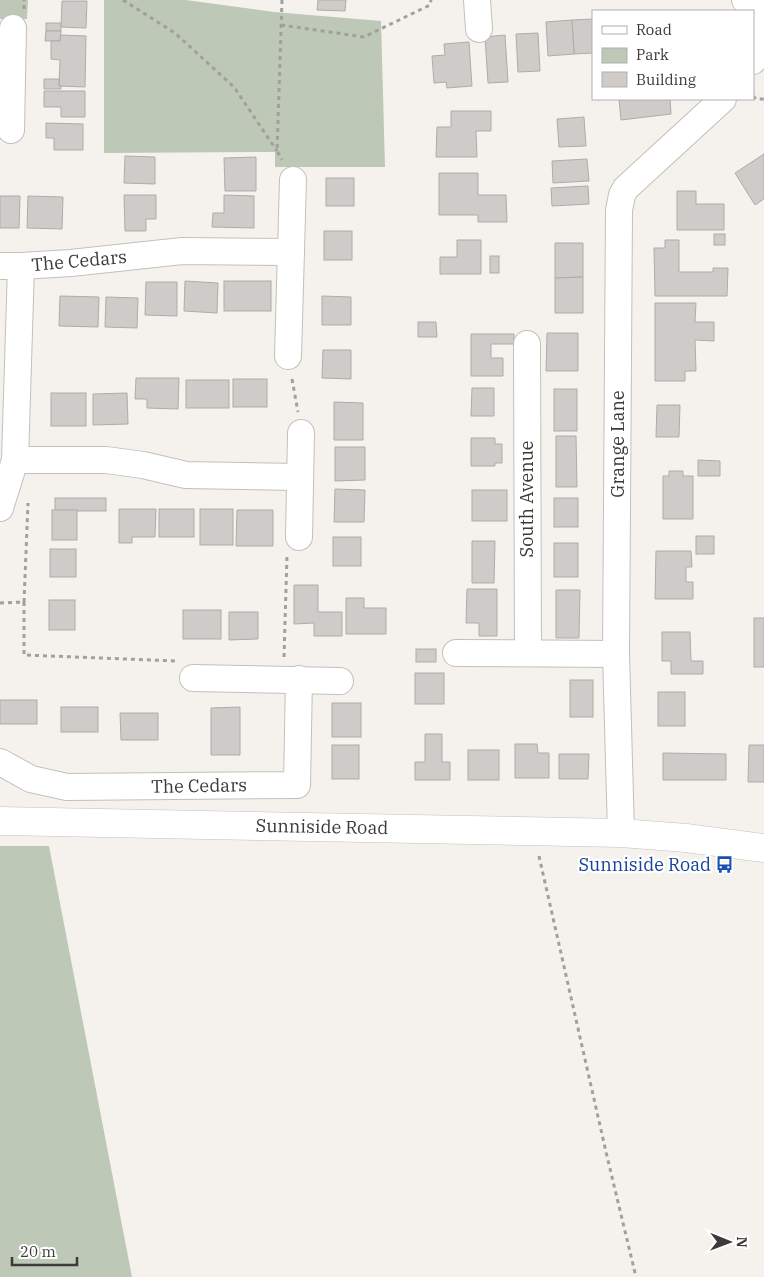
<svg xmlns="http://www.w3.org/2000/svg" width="764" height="1277" font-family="'IBM Plex Serif',serif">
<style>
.green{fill:#bdc8b7}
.building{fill:#cfcbc8;stroke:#afaba8}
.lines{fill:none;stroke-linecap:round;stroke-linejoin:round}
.minor-casing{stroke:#c3c0bc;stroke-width:28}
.major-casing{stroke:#c3c0bc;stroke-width:29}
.path{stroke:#a29f9c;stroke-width:3;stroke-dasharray:4 4;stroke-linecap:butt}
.minor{stroke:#fff;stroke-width:26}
.major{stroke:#fff;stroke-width:28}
.labels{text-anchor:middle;stroke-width:4.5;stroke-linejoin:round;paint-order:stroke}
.street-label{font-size:18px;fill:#3b3a38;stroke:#fff}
.transit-label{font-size:18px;fill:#164399;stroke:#fff;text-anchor:end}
</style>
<rect width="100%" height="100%" fill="#f5f2ee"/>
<!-- green -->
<g class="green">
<path d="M0,0H28L27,19H0Z"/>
<path d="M104,0H186L274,12L381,21L385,167H275V152L104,153Z"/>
<path d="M0,846H49L132,1277H0Z"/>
</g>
<!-- building -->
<g class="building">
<path d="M318,0H346L345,11L317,10Z"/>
<path d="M62,1H87L86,28L61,27Z"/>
<path d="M593,19V53L574,54L572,20Z"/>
<path d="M572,20L574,54L548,56L546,22Z"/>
<rect x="46" y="23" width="15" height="8"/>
<path d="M46,31H61L60,41H45Z"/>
<path d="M538,33L540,71L518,72L516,34Z"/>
<path d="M61,35L86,36L85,87L59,86L60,60L51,59V41H60Z"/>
<path d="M505,35L508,82L488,83L485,37Z"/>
<path d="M469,42L472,86L447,88L446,82L434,83L432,56L445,55L444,44Z"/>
<path d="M44,79H59V86H61V89H44Z"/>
<path d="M44,91H85V117H61V107H44Z"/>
<path d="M619,99H670L671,114L621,120Z"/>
<path d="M451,111H491V131H476L477,157H436L437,127H451Z"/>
<path d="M584,117L586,146L559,147L557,119Z"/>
<path d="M46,123L83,124V150H54V138H46Z"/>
<path d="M764,154V199L755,205L735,173Z"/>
<path d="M125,156L155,157V184L124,183Z"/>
<path d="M256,157V191H225L224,158Z"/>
<path d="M587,159L589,181L553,183L552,161Z"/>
<path d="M439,173H478V195H506L507,222H478V215H439Z"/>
<rect x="326" y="178" width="28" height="28"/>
<path d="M588,186L589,204L552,206L551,188Z"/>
<path d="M677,191H696V204H724V230H677Z"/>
<path d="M124,195H156V219H146V231H125Z"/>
<path d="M224,195L254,196V228L212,227L213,213H224Z"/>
<path d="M0,196H20L19,228H0Z"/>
<path d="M28,196L63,197L62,229L27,228Z"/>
<rect x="324" y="231" width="28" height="29"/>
<rect x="714" y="234" width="11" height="11"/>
<path d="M457,240H481V274H440V257H457Z"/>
<path d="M665,240H679V272H713V268H728L727,296H655L654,248H665Z"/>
<path d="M555,243H583V277L555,278Z"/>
<rect x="490" y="256" width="9" height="17"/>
<path d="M583,277V313H555V278Z"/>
<path d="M185,281L218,283L217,313L184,311Z"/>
<rect x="224" y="281" width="47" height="30"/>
<path d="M146,282H177V316L145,315Z"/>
<path d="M60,296L99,297L98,327L59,326Z"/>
<path d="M322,296L351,297V325H322Z"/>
<path d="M106,297L138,298L137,328L105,327Z"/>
<path d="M655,303H696L695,322H714V341L695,340L696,371H685V381H655Z"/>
<path d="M418,322H436L437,337H418Z"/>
<path d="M547,333H578V371H546Z"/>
<path d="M471,334H514V344H491V358H503V376H471Z"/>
<path d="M323,350H351V379L322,378Z"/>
<path d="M136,378H179L178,409L147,408V399H135Z"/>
<rect x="233" y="379" width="34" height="28"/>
<rect x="186" y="380" width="43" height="28"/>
<path d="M472,388H494V416H471Z"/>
<rect x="554" y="389" width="23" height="42"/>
<rect x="51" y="393" width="35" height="33"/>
<path d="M127,393L128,424L93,425V394Z"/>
<path d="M334,402L363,403V440H334Z"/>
<path d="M657,405H680L679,437H656Z"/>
<path d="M556,436H576L577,487H556Z"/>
<path d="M471,438H495V444H502V463H495V466H471Z"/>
<path d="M335,447H365V480L335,481Z"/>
<path d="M698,460L720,461V476H698Z"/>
<path d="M669,471H683V476H693V519H663V476H669Z"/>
<path d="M335,489L365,490L364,522H334Z"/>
<rect x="472" y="490" width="35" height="31"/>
<rect x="55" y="498" width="51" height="13"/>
<rect x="554" y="498" width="24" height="29"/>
<path d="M119,509H156L155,537H132V543H119Z"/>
<rect x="159" y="509" width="35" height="28"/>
<rect x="200" y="509" width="33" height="36"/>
<rect x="52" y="510" width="25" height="30"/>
<path d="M237,510H273V546H236Z"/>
<rect x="696" y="536" width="18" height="18"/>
<rect x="333" y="537" width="28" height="29"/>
<path d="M472,541H495L494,583H472Z"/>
<rect x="554" y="543" width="24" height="34"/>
<rect x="50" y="549" width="26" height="28"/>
<path d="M656,551H691L692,567H686V582H693V599H655Z"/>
<path d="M294,585H318V612H342V636H314V623L294,624Z"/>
<path d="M467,589H497V636H479V623H466Z"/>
<path d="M556,590H580L579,638H556Z"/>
<path d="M346,598H364V608H386V634H346Z"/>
<rect x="49" y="600" width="26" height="30"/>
<rect x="183" y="610" width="38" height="29"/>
<path d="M229,612H258V639L229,640Z"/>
<rect x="754" y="618" width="10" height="49"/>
<path d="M662,632H690L691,661H703V674H671V661H662Z"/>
<rect x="416" y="649" width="20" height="13"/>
<rect x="415" y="673" width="29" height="31"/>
<rect x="570" y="680" width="23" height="37"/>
<rect x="658" y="692" width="27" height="34"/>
<rect x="0" y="700" width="37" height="24"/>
<rect x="332" y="703" width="29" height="34"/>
<rect x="61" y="707" width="37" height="25"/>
<path d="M240,707V755H211V708Z"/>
<path d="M120,713H158V740H121Z"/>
<path d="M425,734H442V762H450V780H415V762H425Z"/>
<path d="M515,744H537L538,753H549V778H515Z"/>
<rect x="332" y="745" width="27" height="34"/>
<path d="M749,745H764V782H748Z"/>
<rect x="468" y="750" width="31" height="30"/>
<path d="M663,753L726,754V780H663Z"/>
<path d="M559,754H589L588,779H559Z"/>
</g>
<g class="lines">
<defs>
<g id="minor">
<path d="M477,0L479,29"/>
<path d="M745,0L764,7"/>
<path d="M753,61L764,23"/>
<path d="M11,130L13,28"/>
<path d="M0,266H21L71,263L182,251L291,252"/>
<path d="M527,344L528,653"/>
<path d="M288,356L293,180"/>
<path d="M15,460H106L143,465L186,475L300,477"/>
<path d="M0,508L15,460L21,266"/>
<path d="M299,537L301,433"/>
<path d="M456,653L616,654"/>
<path d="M193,678L340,681"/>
<path d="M0,762L31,779L67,787L297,785L299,679"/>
<path d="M621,833L616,654L619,210L622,195L626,188L723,99"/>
</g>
<path id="major" d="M0,821L621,833L686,838L764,848"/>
</defs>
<!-- minor casing -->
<use href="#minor" class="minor-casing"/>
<!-- major casing -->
<use href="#major" class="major-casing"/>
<!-- path -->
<g class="path">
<path d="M123,0L175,33L234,87L277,151"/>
<path d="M282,0L277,151L282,160"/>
<path d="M24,9V0"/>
<path d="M281,25L364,37L430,5L431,0"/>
<path d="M753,96L756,99H764"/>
<path d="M292,379L298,412"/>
<path d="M24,602L28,503"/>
<path d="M0,603L24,602V655L177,661"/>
<path d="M284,657L287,555"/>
<path d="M539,856L606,1152L636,1277"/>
</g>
<!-- minor -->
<use href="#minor" class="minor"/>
<!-- major -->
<use href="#major" class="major"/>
</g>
<!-- icons -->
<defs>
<symbol id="bus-bare" viewBox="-9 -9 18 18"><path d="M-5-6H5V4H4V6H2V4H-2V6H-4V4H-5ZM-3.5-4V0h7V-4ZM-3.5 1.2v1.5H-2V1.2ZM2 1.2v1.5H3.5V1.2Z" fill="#1a4fb4" stroke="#fff" stroke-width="2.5" paint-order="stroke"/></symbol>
</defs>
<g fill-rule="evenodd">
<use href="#bus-bare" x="712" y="852" width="25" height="25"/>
</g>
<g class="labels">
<!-- street labels -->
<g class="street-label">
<text transform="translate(79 261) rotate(-5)" y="6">The Cedars</text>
<text transform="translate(618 444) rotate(-90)" y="6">Grange Lane</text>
<text transform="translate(527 499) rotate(-90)" y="6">South Avenue</text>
<text transform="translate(199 786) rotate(-1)" y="6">The Cedars</text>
<text transform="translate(322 827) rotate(1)" y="6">Sunniside Road</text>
</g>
<!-- transit labels -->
<g class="transit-label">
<text x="711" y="871">Sunniside Road</text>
</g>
</g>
<!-- legend -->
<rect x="592" y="10" width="162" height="90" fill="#ffffff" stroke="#b1b0af"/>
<rect x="602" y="26" width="25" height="8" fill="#ffffff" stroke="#b1b0af"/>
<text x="636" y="35" font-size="15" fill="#3b3a38">Road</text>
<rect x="602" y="48" width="25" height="15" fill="#bdc8b7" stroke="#b1b0af"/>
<text x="636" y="60" font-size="15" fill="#3b3a38">Park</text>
<rect x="602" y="72" width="25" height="15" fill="#cfcbc8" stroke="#b1b0af"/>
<text x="636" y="85" font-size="15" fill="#3b3a38">Building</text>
<!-- north arrow -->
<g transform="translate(729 1242) rotate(91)" stroke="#ffffff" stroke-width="4" paint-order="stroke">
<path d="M0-4L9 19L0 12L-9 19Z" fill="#3b3a38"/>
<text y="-8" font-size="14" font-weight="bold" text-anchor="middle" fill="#3b3a38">N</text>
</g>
<!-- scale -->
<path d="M12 1257v8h65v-8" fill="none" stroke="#3b3a38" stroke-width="2.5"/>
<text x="20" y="1257" font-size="15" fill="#3b3a38" stroke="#ffffff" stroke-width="4" paint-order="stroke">20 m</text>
</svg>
